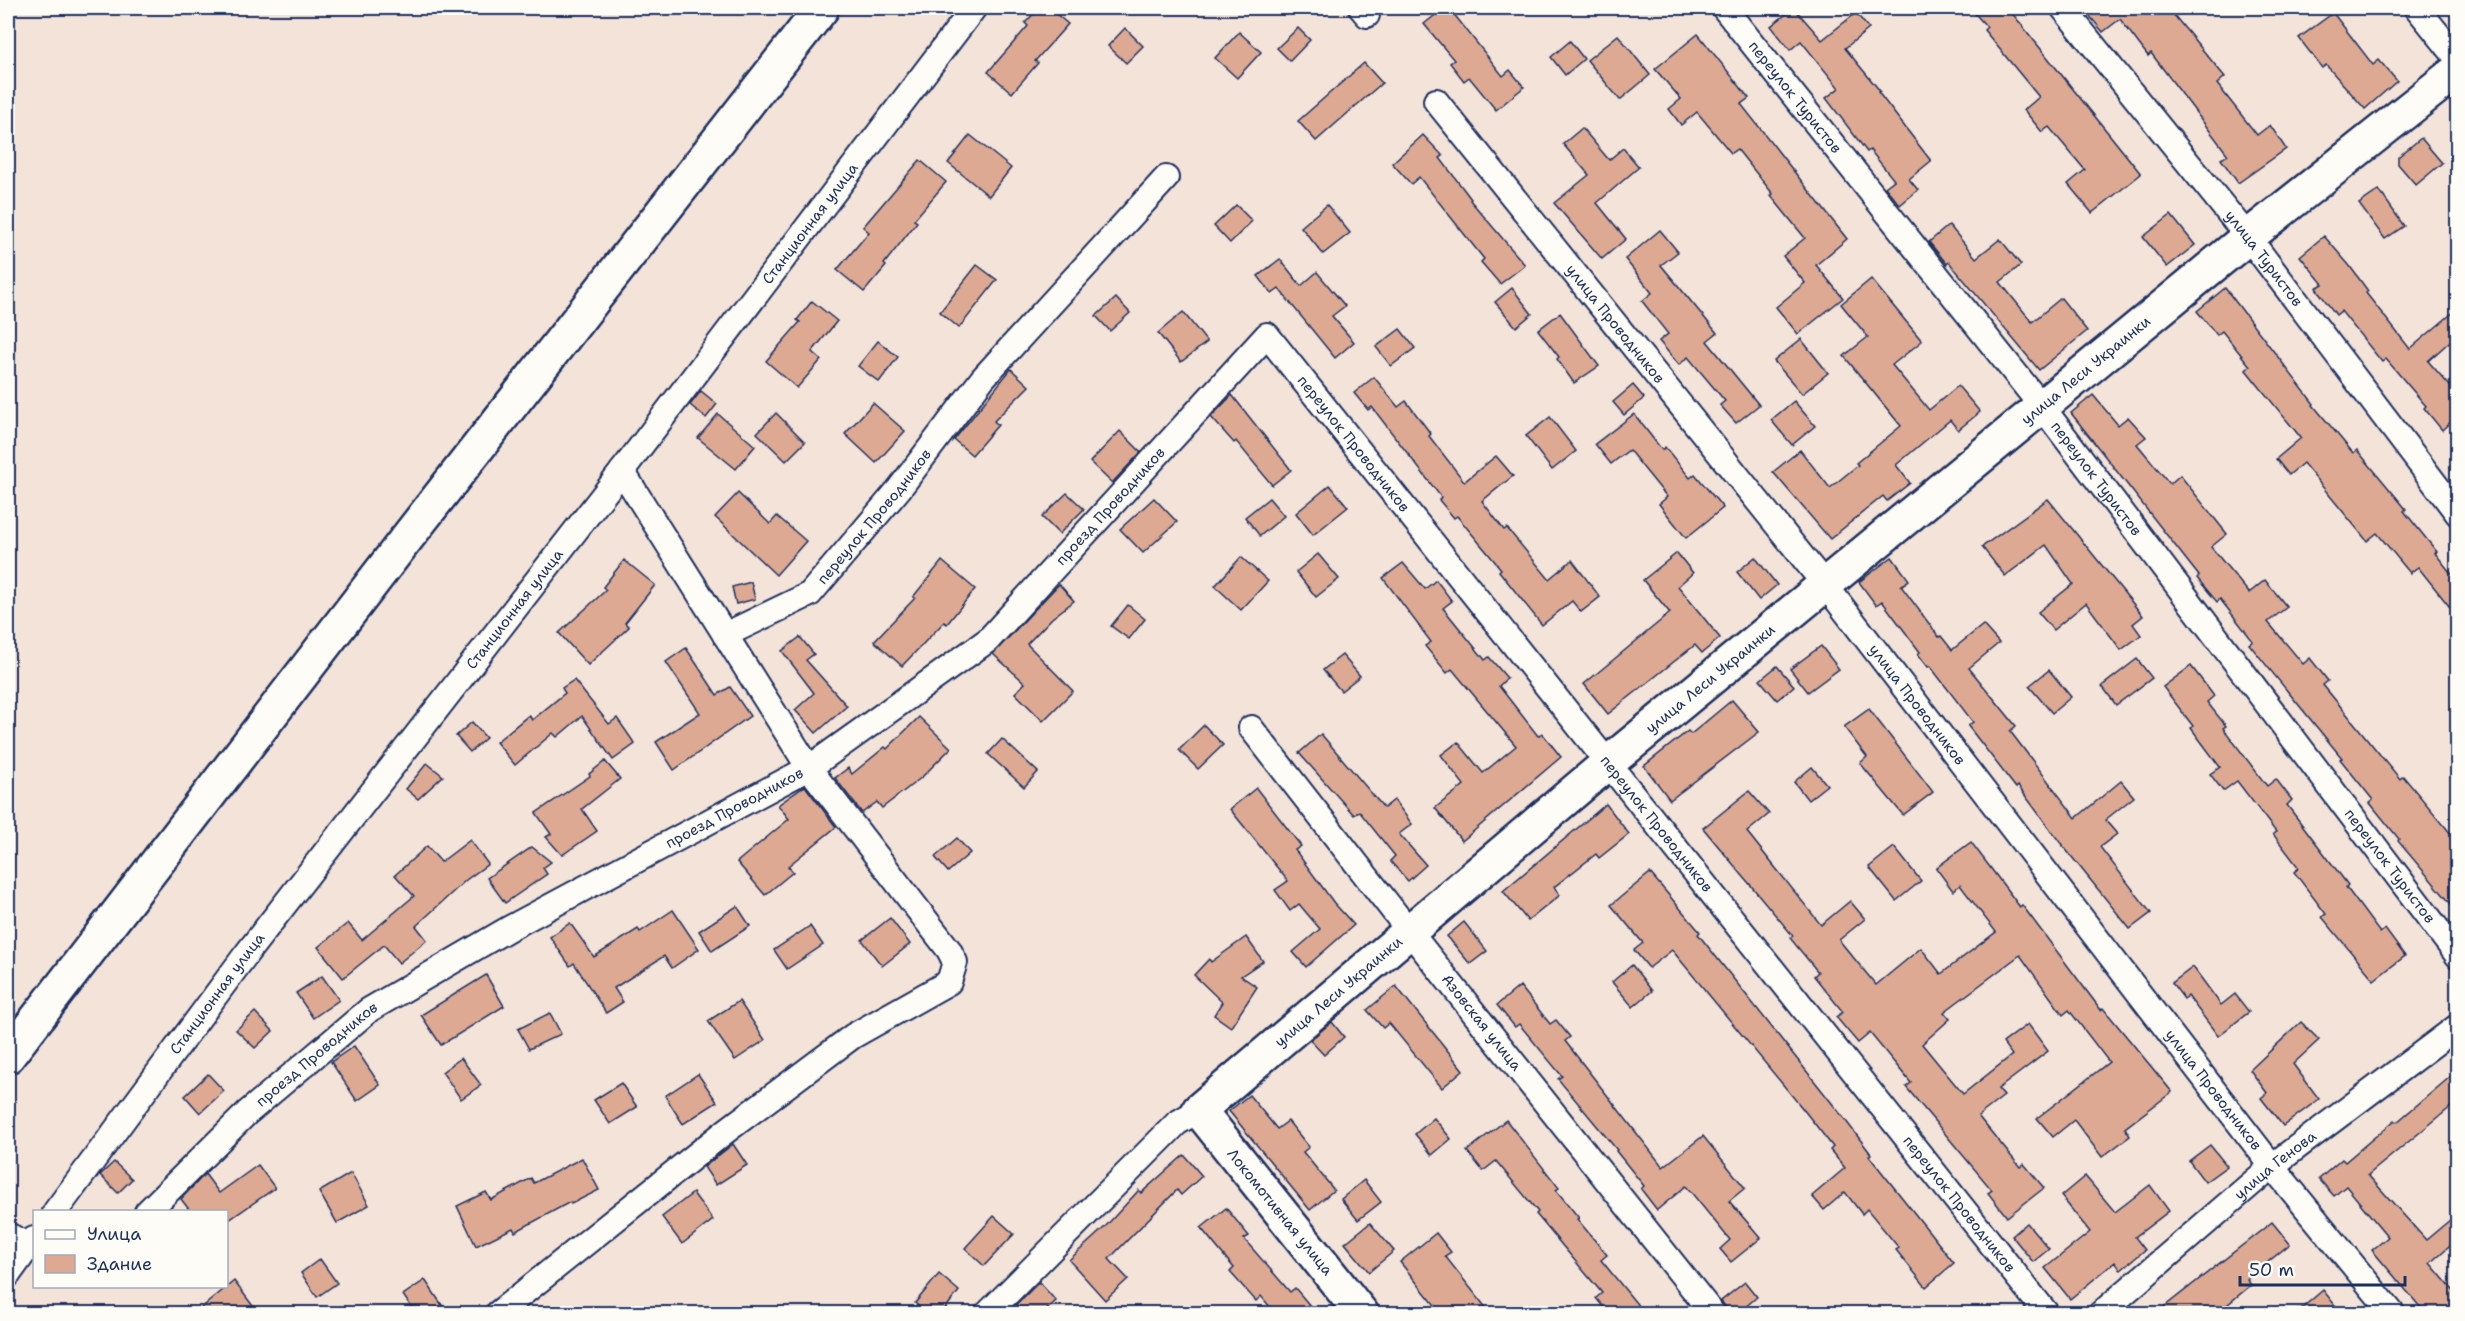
<svg xmlns="http://www.w3.org/2000/svg" width="2465" height="1321" font-family="'Shantell Sans',sans-serif">
<style>
.building{fill:#dea993;stroke:#1b2f5e;stroke-width:1.5}
.lines{fill:none;stroke-linecap:round;stroke-linejoin:round}
.minor-casing{stroke:#1b2f5e;stroke-width:28}
.secondary-casing{stroke:#1b2f5e;stroke-width:38}
.primary-casing{stroke:#1b2f5e;stroke-width:38}
.minor{stroke:#fdfcf7;stroke-width:24}
.secondary{stroke:#fdfcf7;stroke-width:33}
.primary{stroke:#fdfcf7;stroke-width:33}
.labels{text-anchor:middle;stroke-width:4.5;stroke-linejoin:round;paint-order:stroke}
.street-label{font-size:15px;fill:#1b2f5e;stroke:#fdfcf7}
</style>
<rect width="100%" height="100%" fill="#f4e3d9"/>
<filter id="ink" filterUnits="userSpaceOnUse"><feTurbulence type="fractalNoise" baseFrequency=".0167" numOctaves="2"/><feDisplacementMap in="SourceGraphic" scale="12" xChannelSelector="R" yChannelSelector="G"/><feConvolveMatrix kernelMatrix="1 2 1 2 8 2 1 2 1" color-interpolation-filters="sRGB"/></filter>
<g filter="url(#ink)">
<!-- building -->
<g class="building">
<path d="M1039,8H1049L1068,24L1035,61L1038,63L1012,93L988,72L1028,26L1025,23Z"/>
<path d="M1444,8H1449L1503,76L1510,70L1524,87L1496,110L1469,77L1464,81L1450,63L1454,60L1424,24Z"/>
<path d="M1794,8L1822,40L1856,13L1869,29L1845,48L1880,91L1878,92L1931,161L1909,179L1918,190L1900,205L1885,187L1894,180L1870,150L1867,152L1826,98L1839,88L1801,41L1790,50L1771,26Z"/>
<path d="M1970,8H2008L2141,174L2092,213L2068,184L2085,170L2049,127L2042,132L2024,110L2039,97L1984,30L1987,27Z"/>
<path d="M2083,8H2168L2225,77L2217,84L2257,135L2270,125L2286,149L2238,183L2221,159L2228,155L2151,53L2148,56L2120,19L2103,32Z"/>
<path d="M2333,13L2373,65L2379,60L2397,81L2365,109L2326,65L2322,68L2299,38Z"/>
<path d="M1125,28L1143,46L1126,63L1108,46Z"/>
<path d="M1298,28L1310,40L1290,61L1277,48Z"/>
<path d="M1239,32L1261,52L1237,78L1215,58Z"/>
<path d="M1698,34L1749,98L1741,104L1847,239L1816,265L1843,298L1798,334L1776,307L1805,283L1783,256L1805,238L1771,196L1773,194L1737,149L1731,153L1697,112L1681,125L1669,109L1681,99L1655,69Z"/>
<path d="M1618,35L1650,75L1620,100L1587,60Z"/>
<path d="M1570,41L1584,59L1565,75L1551,57Z"/>
<path d="M1364,63L1382,83L1316,141L1298,121Z"/>
<path d="M1582,128L1609,160L1623,148L1639,167L1597,203L1626,239L1602,259L1554,203L1589,175L1563,144Z"/>
<path d="M970,135L1011,168L989,196L948,163Z"/>
<path d="M1423,135L1443,156L1440,158L1471,199L1470,200L1525,265L1500,284L1481,262L1484,259L1419,177L1411,184L1392,163Z"/>
<path d="M2421,138L2442,163L2416,185L2398,164V157Z"/>
<path d="M920,160L946,182L914,220L917,222L884,264L886,266L864,292L837,270L869,232L863,227Z"/>
<path d="M2379,190L2404,226L2385,239L2359,204Z"/>
<path d="M1236,205L1252,221L1230,243L1214,226Z"/>
<path d="M1327,205L1350,233L1323,254L1301,227Z"/>
<path d="M2171,215L2195,245L2167,267L2143,237Z"/>
<path d="M1949,225L1976,258L2000,239L2021,265L2000,282L2032,322L2061,298L2087,331L2039,370L1949,262L1947,264L1929,242Z"/>
<path d="M1660,230L1678,252L1661,265L1717,333L1707,341L1759,405L1736,423L1720,405L1725,401L1688,357L1679,365L1659,341L1668,334L1642,301L1652,293L1625,259Z"/>
<path d="M2324,236L2349,265L2368,291L2366,293L2410,349L2457,309V335L2428,361L2450,386L2457,380V416L2442,430L2424,408L2426,406L2386,359L2382,362L2341,311L2336,315L2316,288L2323,284L2300,256Z"/>
<path d="M1280,259L1301,286L1317,272L1345,306L1332,316L1354,342L1335,358L1279,289L1272,294L1258,276Z"/>
<path d="M977,265L997,280L959,328L940,312Z"/>
<path d="M1871,279L1922,341L1892,365L1929,410L1958,386L1980,412L1958,430L1950,420L1896,465L1910,483L1887,501L1883,496L1830,539L1773,472L1800,450L1830,488L1858,465L1856,463L1901,426L1844,356L1868,337L1841,304Z"/>
<path d="M1512,288L1532,314L1516,327L1495,302Z"/>
<path d="M2225,288L2314,404L2313,405L2353,453L2357,450L2406,509L2404,511L2437,552L2435,553L2457,581V616L2418,567L2410,573L2377,533L2367,541L2303,463L2289,475L2276,459L2301,438L2246,370L2250,366L2222,331L2217,335L2197,311Z"/>
<path d="M1116,298L1130,313L1110,331L1096,316Z"/>
<path d="M812,301L837,321L812,352L821,360L797,388L766,361L800,322L797,320Z"/>
<path d="M1183,312L1207,342L1181,362L1158,333Z"/>
<path d="M1560,313L1599,366L1574,383L1557,359L1559,357L1538,330Z"/>
<path d="M1400,329L1415,348L1391,366L1376,347Z"/>
<path d="M1801,339L1828,373L1802,394L1774,361Z"/>
<path d="M878,341L898,357L879,382L858,366Z"/>
<path d="M1011,369L1029,386L994,421L998,425L972,455L954,440Z"/>
<path d="M1374,377L1398,407L1406,401L1431,434L1429,436L1463,480L1465,481L1496,456L1513,476L1482,501L1504,530L1507,528L1549,579L1572,560L1600,597L1581,612L1572,601L1542,625L1499,571L1501,569L1457,516L1454,518L1439,500L1441,497L1372,407L1368,410L1354,393Z"/>
<path d="M1633,385L1644,398L1624,415L1613,402Z"/>
<path d="M701,391L717,404L706,418L690,405Z"/>
<path d="M1232,395L1291,470L1272,485L1236,441L1234,443L1211,417Z"/>
<path d="M2093,395L2118,425L2128,417L2146,437L2137,444L2170,484L2180,475L2227,534L2211,547L2249,593L2265,580L2287,607L2268,622L2303,664L2310,658L2328,681L2323,685L2400,779L2403,776L2457,841V911L2398,841L2399,839L2370,803L2373,800L2340,759L2342,758L2249,644L2253,641L2220,599L2217,602L2197,578L2199,576L2071,413Z"/>
<path d="M1794,401L1815,426L1792,445L1771,420Z"/>
<path d="M873,403L905,431L876,463L845,434Z"/>
<path d="M776,413L805,442L786,461L757,433Z"/>
<path d="M718,414L755,446L736,469L698,438Z"/>
<path d="M1634,414L1662,450L1665,447L1690,478L1695,474L1723,508L1686,538L1659,504L1667,497L1629,450L1611,464L1595,444Z"/>
<path d="M1550,417L1576,451L1552,470L1526,436Z"/>
<path d="M1120,431L1141,452L1112,483L1090,462Z"/>
<path d="M1330,485L1348,507L1313,535L1296,513Z"/>
<path d="M738,493L770,524L777,516L806,541L776,575L715,517Z"/>
<path d="M1067,493L1084,509L1059,534L1042,517Z"/>
<path d="M1154,498L1177,522L1143,553L1120,529Z"/>
<path d="M1269,498L1284,516L1260,536L1245,517Z"/>
<path d="M2048,499L2143,616L2133,624L2141,635L2121,650L2086,603L2053,630L2038,612L2073,584L2046,545L2005,576L1982,547Z"/>
<path d="M1677,553L1693,573L1678,586L1720,638L1702,653L1695,645L1608,714L1584,684L1670,613L1643,580Z"/>
<path d="M1318,554L1339,579L1316,597L1296,572Z"/>
<path d="M1241,557L1268,581L1241,610L1215,586Z"/>
<path d="M1755,557L1777,585L1759,600L1737,572Z"/>
<path d="M1892,557L1909,580L1901,586L1939,637L1941,636L1952,650L1983,625L1999,643L1969,668L2016,726L2010,731L2076,818L2121,781L2134,797L2105,820L2117,834L2100,847L2151,913L2130,929L2059,841L2018,786L2016,788L1968,726L1973,722L1930,666L1928,667L1918,654L1920,652L1882,601L1876,605L1859,582Z"/>
<path d="M624,560L655,585L625,623L629,627L588,665L559,633L606,590L603,587Z"/>
<path d="M942,561L975,589L947,624L944,622L902,666L874,641L915,598L913,597Z"/>
<path d="M1403,563L1425,589L1436,580L1452,601L1443,608L1485,660L1489,657L1507,678L1499,686L1538,736L1542,733L1561,757L1462,841L1435,808L1464,785L1441,755L1458,742L1483,773L1516,746L1452,669L1447,673L1425,646L1431,642L1383,578Z"/>
<path d="M751,582L755,599L736,604L732,587Z"/>
<path d="M1059,584L1074,601L1052,618L1027,644L1073,691L1043,721L1015,693L1025,683L993,654Z"/>
<path d="M1128,605L1145,619L1129,639L1111,626Z"/>
<path d="M800,637L814,654L806,660L847,706L816,733L795,710L814,693L782,651Z"/>
<path d="M1821,646L1839,669L1808,692L1790,669Z"/>
<path d="M686,648L717,695L730,687L750,716L674,770L656,742L700,713L666,662Z"/>
<path d="M1342,655L1360,676L1341,691L1323,670Z"/>
<path d="M2137,659L2152,678L2116,705L2102,686Z"/>
<path d="M1777,666L1794,686L1777,700L1760,680Z"/>
<path d="M2191,666L2214,696L2207,702L2226,726L2223,728L2267,786L2276,779L2292,800L2287,805L2348,885L2346,887L2380,933L2385,929L2405,956L2374,980L2322,917L2326,914L2294,872L2299,868L2273,834L2276,832L2237,781L2223,791L2210,774L2220,767L2191,728L2193,726L2163,687Z"/>
<path d="M2049,670L2071,697L2052,713L2029,686Z"/>
<path d="M574,680L609,724L617,718L635,744L613,760L582,716L557,737L553,733L515,765L496,742L529,715L532,720L565,693L562,688Z"/>
<path d="M1732,700L1759,732L1670,800L1644,766L1688,731L1691,734Z"/>
<path d="M1869,709L1933,792L1903,815L1860,763L1867,757L1844,727Z"/>
<path d="M919,717L951,748L922,777L882,808L877,802L862,813L835,778L848,768L852,774L885,747L887,749Z"/>
<path d="M472,722L486,738L470,752L456,736Z"/>
<path d="M1204,725L1223,745L1198,769L1179,750Z"/>
<path d="M1321,734L1384,808L1394,800L1412,824L1399,834L1426,865L1408,881L1390,861L1395,856L1359,811L1354,815L1299,753Z"/>
<path d="M1002,739L1038,772L1024,787L988,754Z"/>
<path d="M605,761L620,779L582,809L597,831L562,855L546,837L551,834L536,813L590,776L589,774Z"/>
<path d="M427,763L443,776L418,799L406,789Z"/>
<path d="M1812,767L1827,785L1808,800L1794,782Z"/>
<path d="M805,786L836,827L788,866L793,872L765,895L737,862L789,819L778,805Z"/>
<path d="M1256,788L1301,846L1295,850L1334,903L1354,925L1306,967L1293,952L1320,929L1299,904L1290,911L1275,890L1288,881L1230,809Z"/>
<path d="M1749,791L1769,814L1747,832L1821,925L1850,901L1865,919L1839,940L1876,985L1921,948L1941,974L1996,932L1960,885L1953,891L1936,868L1971,842L2020,907L2022,905L2101,1010L2103,1008L2172,1092L2125,1128L2130,1136L2102,1157L2074,1120L2053,1137L2037,1118L2109,1062L2069,1010L2063,1015L2020,955L1944,1012L1950,1019L1922,1044L1963,1094L2012,1055L2003,1043L2028,1024L2048,1051L1998,1089L2004,1096L1978,1116L2020,1167L2024,1164L2044,1188L2007,1217L1988,1193L1992,1190L1906,1087L1911,1083L1870,1033L1858,1043L1836,1017L1843,1012L1814,976L1818,972L1790,938L1793,936L1703,828Z"/>
<path d="M1606,804L1629,834L1599,858L1596,854L1554,887L1560,895L1528,921L1503,891Z"/>
<path d="M957,838L970,853L948,872L935,857Z"/>
<path d="M470,840L488,864L466,880L416,926L427,940L399,963L384,945L343,978L318,947L348,923L362,940L414,896L395,875L427,846L441,862Z"/>
<path d="M532,847L551,862L543,868L547,874L505,903L487,878Z"/>
<path d="M1894,847L1921,881L1896,901L1869,867Z"/>
<path d="M1650,873L1700,932L1698,934L1846,1121L1871,1154L1869,1156L1954,1263L1926,1287L1896,1250L1899,1248L1867,1209L1862,1214L1845,1192L1824,1210L1812,1196L1845,1168L1830,1150L1833,1147L1803,1109L1672,950L1649,968L1634,950L1643,943L1611,905Z"/>
<path d="M737,906L750,926L712,951L699,931Z"/>
<path d="M673,910L699,949L672,968L664,956L614,988L623,1002L606,1013L574,963L570,966L550,937L570,923L594,957L638,929L640,932Z"/>
<path d="M890,918L910,944L882,966L862,940Z"/>
<path d="M1464,922L1487,951L1470,964L1447,936Z"/>
<path d="M810,926L823,945L787,969L774,950Z"/>
<path d="M1246,937L1263,961L1241,976L1257,987L1231,1027L1214,1015L1222,1002L1194,975L1209,959L1211,962Z"/>
<path d="M1632,965L1652,991L1633,1007L1612,982Z"/>
<path d="M2193,967L2221,1005L2235,994L2249,1012L2218,1036L2188,996L2184,999L2172,983Z"/>
<path d="M486,975L504,1006L441,1045L421,1015Z"/>
<path d="M322,976L339,1000L313,1018L296,993Z"/>
<path d="M1396,986L1463,1070L1442,1088L1389,1023L1383,1028L1367,1010Z"/>
<path d="M1520,986L1550,1024L1556,1020L1570,1037L1565,1041L1663,1167L1703,1136L1745,1188L1729,1201L1761,1238L1731,1262L1720,1249L1730,1240L1686,1186L1657,1210L1641,1189L1644,1186L1616,1151L1617,1150L1558,1079L1562,1076L1519,1024L1515,1027L1497,1005Z"/>
<path d="M739,1001L765,1040L735,1060L708,1021Z"/>
<path d="M255,1012L273,1031L255,1048L236,1030Z"/>
<path d="M550,1013L561,1034L529,1049L518,1029Z"/>
<path d="M1332,1022L1344,1037L1324,1055L1310,1040Z"/>
<path d="M2301,1022L2319,1040L2293,1064L2319,1099L2283,1126L2261,1098L2267,1093L2250,1070Z"/>
<path d="M354,1046L380,1085L357,1101L331,1062Z"/>
<path d="M461,1058L481,1085L461,1099L442,1072Z"/>
<path d="M2457,1071V1102L2368,1175L2426,1240L2457,1214V1239L2430,1263L2457,1295V1314H2426L2372,1250L2388,1237L2346,1186L2334,1196L2319,1179L2342,1159L2345,1162L2395,1120L2397,1122Z"/>
<path d="M208,1074L224,1091L200,1113L185,1096Z"/>
<path d="M698,1074L717,1102L683,1124L665,1096Z"/>
<path d="M621,1083L637,1107L610,1124L594,1100Z"/>
<path d="M1249,1095L1277,1129L1288,1121L1309,1147L1303,1152L1334,1190L1310,1210L1229,1111Z"/>
<path d="M1434,1118L1451,1139L1432,1155L1415,1134Z"/>
<path d="M1506,1120L1559,1188L1556,1190L1579,1218L1577,1219L1607,1255L1601,1260L1645,1314H1609L1596,1298L1602,1293L1536,1214L1538,1212L1496,1161L1483,1171L1467,1151Z"/>
<path d="M733,1144L747,1165L716,1185L704,1167Z"/>
<path d="M2210,1145L2227,1166L2205,1182L2189,1161Z"/>
<path d="M1184,1155L1202,1176L1181,1195L1177,1190L1109,1259L1128,1279L1105,1300L1069,1260L1105,1227L1139,1190L1141,1193Z"/>
<path d="M582,1158L599,1190L571,1204L570,1202L515,1232L513,1228L476,1246L457,1206L486,1192L491,1200L531,1178L534,1183Z"/>
<path d="M114,1162L132,1179L118,1193L100,1175Z"/>
<path d="M258,1165L275,1188L226,1222V1212H191L181,1199L205,1174L219,1193Z"/>
<path d="M351,1173L369,1205L337,1223L319,1192Z"/>
<path d="M2085,1176L2115,1212L2150,1185L2169,1211L2135,1237L2145,1250L2121,1270L2115,1262L2070,1299L2045,1268L2090,1232L2061,1196Z"/>
<path d="M1364,1180L1381,1202L1358,1220L1341,1199Z"/>
<path d="M693,1193L713,1220L682,1244L662,1217Z"/>
<path d="M1226,1208L1249,1236L1244,1239L1290,1292L1295,1288L1317,1314H1276L1261,1296L1256,1301L1230,1272L1234,1268L1201,1228Z"/>
<path d="M994,1216L1014,1234L984,1266L965,1248Z"/>
<path d="M2272,1222L2290,1244L2247,1279L2251,1285L2216,1314H2155Z"/>
<path d="M1370,1223L1394,1251L1369,1272L1345,1243Z"/>
<path d="M2027,1223L2049,1249L2033,1262L2012,1236Z"/>
<path d="M1436,1233L1451,1252L1445,1256L1491,1314H1442L1400,1262Z"/>
<path d="M320,1259L337,1283L317,1297L301,1273Z"/>
<path d="M939,1274L959,1291L941,1314H927L915,1303Z"/>
<path d="M425,1280L448,1314H416L403,1295Z"/>
<path d="M234,1281L259,1314H194Z"/>
<path d="M1039,1282L1056,1301L1042,1314H1023L1016,1305Z"/>
<path d="M1745,1282L1757,1297L1737,1314H1731L1721,1301Z"/>
<path d="M2323,1290L2342,1314H2295Z"/>
</g>
<g class="lines">
<defs>
<g id="minor">
<path d="M1361,8L1367,15"/>
<path id="s1" d="M1724,8L2043,408L2458,956"/>
<path id="s2" d="M2063,8L2248,237L2458,514"/>
<path d="M2417,8L2458,59"/>
<path id="s3" d="M1436,101L1826,586L2272,1166L2393,1314"/>
<path id="s4" d="M725,635L810,594L899,489L983,378L1166,178"/>
<path id="s5" d="M1251,728L1409,931L1713,1314"/>
<path id="s6" d="M55,1212L247,953L622,471L974,8"/>
<path id="s7" d="M147,1212L247,1113L369,1010L508,929L809,768L988,640L1267,335L2047,1314"/>
<path d="M8,1235L34,1248"/>
<path d="M8,1275L34,1239"/>
<path d="M497,1314L726,1131L853,1036L949,982L955,962L949,950L809,768L622,471"/>
<path d="M987,1314L1177,1123L1199,1110"/>
<path id="s8" d="M2100,1314L2272,1166L2458,1026"/>
</g>
<g id="secondary">
<path id="s9" d="M1362,1314L1199,1110L1608,763L2248,237L2458,70"/>
</g>
<path id="primary" d="M8,1056L403,543L822,8"/>
</defs>
<!-- minor casing -->
<use href="#minor" class="minor-casing"/>
<!-- secondary casing -->
<use href="#secondary" class="secondary-casing"/>
<!-- primary casing -->
<use href="#primary" class="primary-casing"/>
<!-- minor -->
<use href="#minor" class="minor"/>
<!-- secondary -->
<use href="#secondary" class="secondary"/>
<!-- primary -->
<use href="#primary" class="primary"/>
</g>
</g>
<g class="labels">
<!-- street labels -->
<g class="street-label">
<text dy="5" stroke="none"><textPath href="#s1" startOffset="114">переулок Туристов</textPath></text>
<text dy="5" stroke="none"><textPath href="#s6" startOffset="1244">Станционная улица</textPath></text>
<text dy="5" stroke="none"><textPath href="#s2" startOffset="321">улица Туристов</textPath></text>
<text dy="5" stroke="none"><textPath href="#s3" startOffset="286">улица Проводников</textPath></text>
<text dy="5" stroke="none"><textPath href="#s9" startOffset="1416">улица Леси Украинки</textPath></text>
<text dy="5" stroke="none"><textPath href="#s7" startOffset="1575">переулок Проводников</textPath></text>
<text dy="5" stroke="none"><textPath href="#s1" startOffset="600">переулок Туристов</textPath></text>
<text dy="5" stroke="none"><textPath href="#s7" startOffset="1204">проезд Проводников</textPath></text>
<text dy="5" stroke="none"><textPath href="#s4" startOffset="195">переулок Проводников</textPath></text>
<text dy="5" stroke="none"><textPath href="#s6" startOffset="758">Станционная улица</textPath></text>
<text dy="5" stroke="none"><textPath href="#s9" startOffset="930">улица Леси Украинки</textPath></text>
<text dy="5" stroke="none"><textPath href="#s3" startOffset="772">улица Проводников</textPath></text>
<text dy="5" stroke="none"><textPath href="#s7" startOffset="718">проезд Проводников</textPath></text>
<text dy="5" stroke="none"><textPath href="#s7" startOffset="2061">переулок Проводников</textPath></text>
<text dy="5" stroke="none"><textPath href="#s1" startOffset="1086">переулок Туристов</textPath></text>
<text dy="5" stroke="none"><textPath href="#s9" startOffset="444">улица Леси Украинки</textPath></text>
<text dy="5" stroke="none"><textPath href="#s6" startOffset="272">Станционная улица</textPath></text>
<text dy="5" stroke="none"><textPath href="#s5" startOffset="374">Азовская улица</textPath></text>
<text dy="5" stroke="none"><textPath href="#s7" startOffset="232">проезд Проводников</textPath></text>
<text dy="5" stroke="none"><textPath href="#s3" startOffset="1258">улица Проводников</textPath></text>
<text dy="5" stroke="none"><textPath href="#s8" startOffset="230">улица Генова</textPath></text>
<text dy="5" stroke="none"><textPath href="#s7" startOffset="2547">переулок Проводников</textPath></text>
<text transform="translate(1280 1212) rotate(51)" y="5">Локомотивная улица</text>
</g>
</g>
<!-- margin -->
<rect width="2465" height="1321" fill="none" stroke="#fdfcf7" stroke-width="30"/>
<rect x="15" y="15" width="2435" height="1291" fill="none" stroke="#1b2f5e" stroke-width="2" filter="url(#ink)"/>
<!-- legend -->
<rect x="33" y="1210" width="195" height="78" fill="#fdfcf7" stroke="#a3aaba" stroke-width="1.5"/>
<rect x="45" y="1230" width="30" height="9" fill="#fdfcf7" stroke="#a3aaba" stroke-width="1.5"/>
<text x="87" y="1240" font-size="18" fill="#1b2f5e">Улица</text>
<rect x="45" y="1255" width="30" height="18" fill="#dea993" stroke="#a3aaba" stroke-width="1.5"/>
<text x="87" y="1270" font-size="18" fill="#1b2f5e">Здание</text>
<!-- scale -->
<path d="M2240 1276v9h165v-9" fill="none" stroke="#1b2f5e" stroke-width="3"/>
<text x="2249" y="1276" font-size="18" fill="#1b2f5e" stroke="#fdfcf7" stroke-width="4.5" paint-order="stroke">50 m</text>
</svg>
